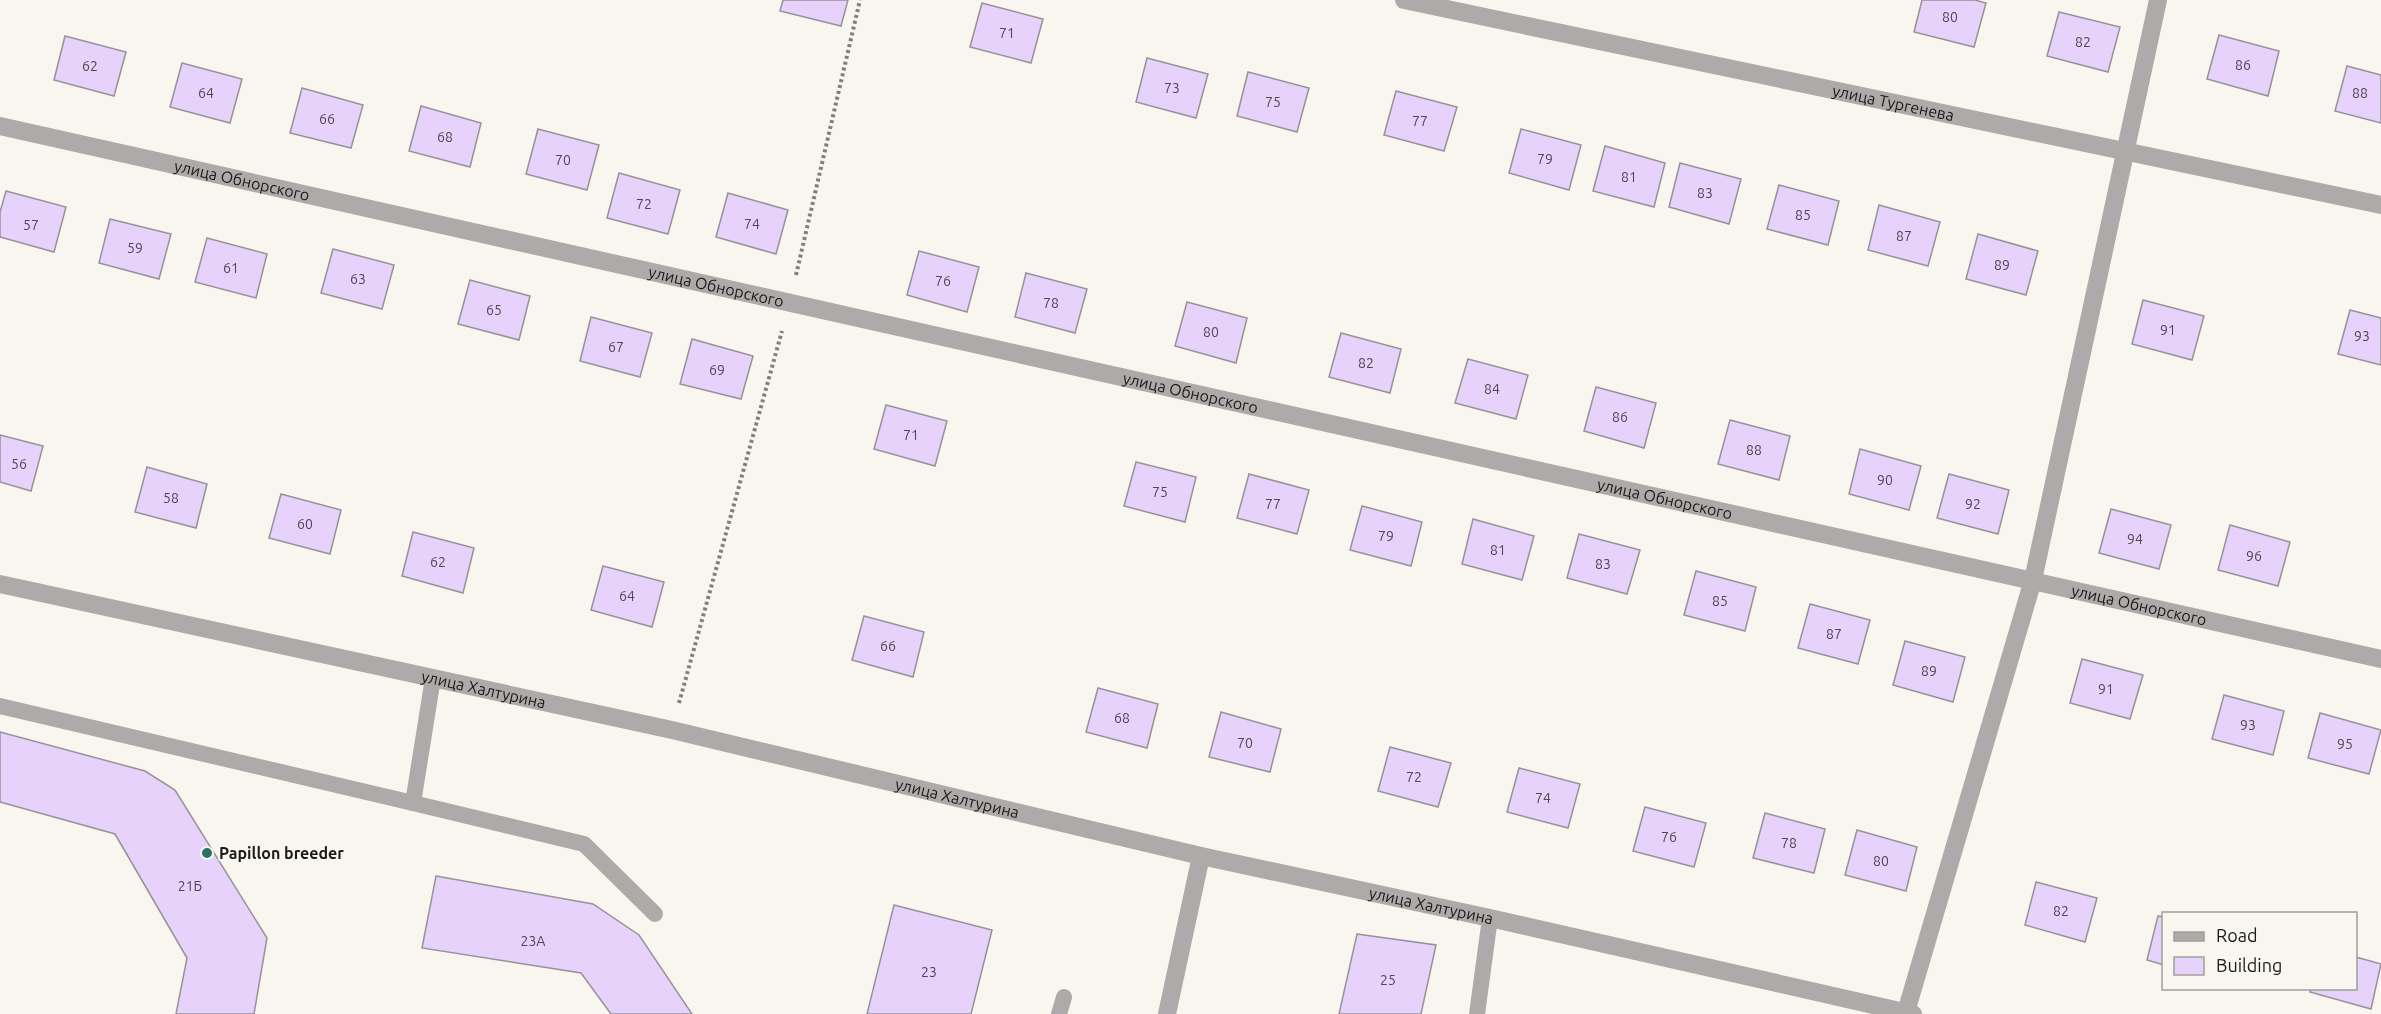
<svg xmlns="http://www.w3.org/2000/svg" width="2381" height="1014" font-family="Ubuntu,sans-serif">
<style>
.building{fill:#e6d2fb;stroke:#969398;stroke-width:1.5}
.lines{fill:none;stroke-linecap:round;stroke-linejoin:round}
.path{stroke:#817f7c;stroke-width:4;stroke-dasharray:3 3;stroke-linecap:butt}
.lane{stroke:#adaba9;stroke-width:16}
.street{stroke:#adaba9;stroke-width:18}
.poi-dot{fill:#2a7168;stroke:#f9f6f0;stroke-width:2}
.labels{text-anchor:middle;stroke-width:4.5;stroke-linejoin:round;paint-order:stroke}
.number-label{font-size:14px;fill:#4e4851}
.street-label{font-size:16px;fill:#1b1a18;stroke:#f9f6f0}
.poi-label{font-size:16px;font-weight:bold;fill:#1b1a18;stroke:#f9f6f0;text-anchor:start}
</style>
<rect width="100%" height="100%" fill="#f9f6f0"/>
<!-- building -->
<g class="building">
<path d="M783,0H848L841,26L780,11Z"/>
<path d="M1922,0H1975L1986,3L1974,47L1914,32Z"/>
<path d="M982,3L1043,19L1031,63L970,47Z"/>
<path d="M2059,12L2120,27L2108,72L2047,56Z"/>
<path d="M2219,35L2279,51L2268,96L2207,79Z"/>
<path d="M65,36L126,52L114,96L54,80Z"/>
<path d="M1147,58L1208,74L1196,118L1136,102Z"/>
<path d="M182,63L242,79L230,123L170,107Z"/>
<path d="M2347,66L2381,75V123L2335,111Z"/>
<path d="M1248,72L1309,88L1297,132L1237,116Z"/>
<path d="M302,88L363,105L351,148L290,133Z"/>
<path d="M1396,91L1457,107L1444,151L1384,135Z"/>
<path d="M421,106L481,123L470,167L409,151Z"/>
<path d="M538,129L599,145L587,190L526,174Z"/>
<path d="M1521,129L1581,145L1569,190L1509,173Z"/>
<path d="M1605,146L1665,163L1654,207L1593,191Z"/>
<path d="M1680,163L1741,179L1729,224L1669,207Z"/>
<path d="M619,173L680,190L668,234L607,218Z"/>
<path d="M1779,185L1839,201L1828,245L1767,229Z"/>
<path d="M6,191L66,207L54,252L0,237V212Z"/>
<path d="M728,193L788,210L776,254L716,237Z"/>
<path d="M1879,205L1940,222L1928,266L1868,250Z"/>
<path d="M110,219L171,234L159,279L99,263Z"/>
<path d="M1978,234L2038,251L2026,295L1966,279Z"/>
<path d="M207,238L267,254L256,298L195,282Z"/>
<path d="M333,249L394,265L382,309L321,293Z"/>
<path d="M919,251L979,267L967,312L907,295Z"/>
<path d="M1026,273L1087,289L1075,333L1015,317Z"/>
<path d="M470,280L530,296L519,340L458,324Z"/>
<path d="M2143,300L2204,316L2192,360L2132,344Z"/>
<path d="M1187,302L1247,318L1236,363L1175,346Z"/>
<path d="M2350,310L2381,318V365L2338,354Z"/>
<path d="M591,317L652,333L640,377L580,361Z"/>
<path d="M1341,333L1401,349L1390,393L1329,377Z"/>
<path d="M692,339L753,356L741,399L680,384Z"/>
<path d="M1468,359L1528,375L1516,419L1455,403Z"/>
<path d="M1596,387L1656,403L1644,448L1584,431Z"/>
<path d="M886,405L947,421L935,466L874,449Z"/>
<path d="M1730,420L1790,436L1779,480L1718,464Z"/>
<path d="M0,435L43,446L31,491L0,482Z"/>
<path d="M1860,449L1921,466L1909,510L1849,494Z"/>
<path d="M1136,462L1196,477L1185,522L1124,506Z"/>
<path d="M147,467L207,484L196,528L135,512Z"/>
<path d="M1249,474L1309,490L1297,534L1237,518Z"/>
<path d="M1949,474L2009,490L1998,534L1937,518Z"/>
<path d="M281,494L341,510L330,554L269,538Z"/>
<path d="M1362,506L1422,522L1411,566L1350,550Z"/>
<path d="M2111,509L2171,525L2159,569L2099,553Z"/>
<path d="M1473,519L1534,536L1522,580L1462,564Z"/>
<path d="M2230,525L2290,542L2278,586L2218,570Z"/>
<path d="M413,532L474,548L463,593L402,576Z"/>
<path d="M1579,534L1640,550L1627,594L1567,578Z"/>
<path d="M603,566L664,582L652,627L591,610Z"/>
<path d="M1696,571L1756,587L1745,631L1684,615Z"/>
<path d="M1810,604L1870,620L1858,664L1798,648Z"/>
<path d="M864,616L924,632L913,677L852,660Z"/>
<path d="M1905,641L1965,657L1953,702L1893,685Z"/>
<path d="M2082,659L2143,675L2130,719L2070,703Z"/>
<path d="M1098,688L1158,704L1147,748L1086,732Z"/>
<path d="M2224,695L2284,711L2273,755L2212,739Z"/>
<path d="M1221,712L1281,729L1270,772L1209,757Z"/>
<path d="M2320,713L2381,730L2369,774L2308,758Z"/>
<path d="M0,732L145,771L175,790L267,938L254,1014H176L187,958L115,834L0,802Z"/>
<path d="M1390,747L1451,763L1438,807L1378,791Z"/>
<path d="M1519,768L1580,784L1568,828L1507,812Z"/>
<path d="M1645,807L1706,823L1694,867L1633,851Z"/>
<path d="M1765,813L1825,829L1814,873L1753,858Z"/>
<path d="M1857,830L1917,847L1906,891L1845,875Z"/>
<path d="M436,876L593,904L639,935L692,1014H611L581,973L422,948Z"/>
<path d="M2036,882L2097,898L2085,942L2025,925Z"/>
<path d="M894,905L992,930L971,1014H867Z"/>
<path d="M2158,916L2164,917V965L2147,960Z"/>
<path d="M1357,934L1436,945L1421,1014H1339Z"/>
<path d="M2356,957L2381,964L2371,1009L2310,992L2311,988H2356Z"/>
</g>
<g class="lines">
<!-- path -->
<g class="path">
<path d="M796,275L860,0"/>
<path d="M679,703L782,331"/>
</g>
<!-- lane -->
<g class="lane">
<path d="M433,678L413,803L584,844L655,914"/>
<path d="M0,706L413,803"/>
<path d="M1059,1014L1064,997"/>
<path d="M1477,1014L1490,918"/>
</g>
<!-- street -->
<g class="street">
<path id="s1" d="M1404,0L2381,205"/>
<path id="s2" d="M0,126L2381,659"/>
<path id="s3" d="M0,584L672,730L1201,856L1490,918L1913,1014"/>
<path d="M1906,1012L2033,580L2158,0"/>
<path d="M1167,1014L1201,856"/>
</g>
</g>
<!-- markers -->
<circle class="poi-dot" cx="207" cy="853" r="6"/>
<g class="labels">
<!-- number labels -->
<g class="number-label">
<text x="1950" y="22">80</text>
<text x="1007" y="38">71</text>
<text x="2083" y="47">82</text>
<text x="2243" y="70">86</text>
<text x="90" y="71">62</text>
<text x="1172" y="93">73</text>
<text x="206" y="98">64</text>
<text x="2360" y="98">88</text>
<text x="1273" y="107">75</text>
<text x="327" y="124">66</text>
<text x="1420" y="126">77</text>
<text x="445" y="142">68</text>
<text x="1545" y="164">79</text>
<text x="563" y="165">70</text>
<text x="1629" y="182">81</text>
<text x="1705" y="198">83</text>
<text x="644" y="209">72</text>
<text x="1803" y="220">85</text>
<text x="752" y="229">74</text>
<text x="31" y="230">57</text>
<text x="1904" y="241">87</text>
<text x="135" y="253">59</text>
<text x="2002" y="270">89</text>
<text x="231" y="273">61</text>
<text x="358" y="284">63</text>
<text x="943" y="286">76</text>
<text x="1051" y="308">78</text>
<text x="494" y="315">65</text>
<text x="2168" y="335">91</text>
<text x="1211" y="337">80</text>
<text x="2362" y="341">93</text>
<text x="616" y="352">67</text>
<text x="1366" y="368">82</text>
<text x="717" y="375">69</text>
<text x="1492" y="394">84</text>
<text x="1620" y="422">86</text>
<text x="911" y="440">71</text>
<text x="1754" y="455">88</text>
<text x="19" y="469">56</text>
<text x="1885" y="485">90</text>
<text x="1160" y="497">75</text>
<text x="171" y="503">58</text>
<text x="1273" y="509">77</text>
<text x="1973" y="509">92</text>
<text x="305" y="529">60</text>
<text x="1386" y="541">79</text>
<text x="2135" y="544">94</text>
<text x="1498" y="555">81</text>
<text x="2254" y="561">96</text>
<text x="438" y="567">62</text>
<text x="1603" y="569">83</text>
<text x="627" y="601">64</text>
<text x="1720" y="606">85</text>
<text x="1834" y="639">87</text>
<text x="888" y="651">66</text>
<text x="1929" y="676">89</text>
<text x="2106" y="694">91</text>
<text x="1122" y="723">68</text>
<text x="2248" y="730">93</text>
<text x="1245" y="748">70</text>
<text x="2345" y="749">95</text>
<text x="1414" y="782">72</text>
<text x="1543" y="803">74</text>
<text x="1669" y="842">76</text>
<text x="1789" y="848">78</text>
<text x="1881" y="866">80</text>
<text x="190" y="891">21Б</text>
<text x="2061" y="916">82</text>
<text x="533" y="946">23А</text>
<text x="929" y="977">23</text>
<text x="1388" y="985">25</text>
</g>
<!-- street labels -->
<g class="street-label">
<text dy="6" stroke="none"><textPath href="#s1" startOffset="500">улица Тургенева</textPath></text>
<text dy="6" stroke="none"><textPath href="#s2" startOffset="248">улица Обнорского</textPath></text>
<text dy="6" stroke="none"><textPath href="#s2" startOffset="734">улица Обнорского</textPath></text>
<text dy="6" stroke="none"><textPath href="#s2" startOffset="1220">улица Обнорского</textPath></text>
<text dy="6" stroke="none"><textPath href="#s2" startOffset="1706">улица Обнорского</textPath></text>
<text dy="6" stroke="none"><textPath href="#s2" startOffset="2192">улица Обнорского</textPath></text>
<text dy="6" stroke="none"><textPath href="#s3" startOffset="495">улица Халтурина</textPath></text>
<text dy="6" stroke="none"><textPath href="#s3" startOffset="981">улица Халтурина</textPath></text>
<text dy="6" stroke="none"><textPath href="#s3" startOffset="1467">улица Халтурина</textPath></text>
</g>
<!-- poi labels -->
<g class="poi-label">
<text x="219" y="859">Papillon breeder</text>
</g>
</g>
<!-- legend -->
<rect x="2162" y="912" width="195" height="78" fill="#f9f6f0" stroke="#a09e9a" stroke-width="1.5"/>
<rect x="2174" y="932" width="30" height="9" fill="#adaba9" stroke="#a09e9a" stroke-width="1.5"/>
<text x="2216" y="942" font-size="18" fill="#1b1a18">Road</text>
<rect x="2174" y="957" width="30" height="18" fill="#e6d2fb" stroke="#a09e9a" stroke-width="1.5"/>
<text x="2216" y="972" font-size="18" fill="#1b1a18">Building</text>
</svg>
